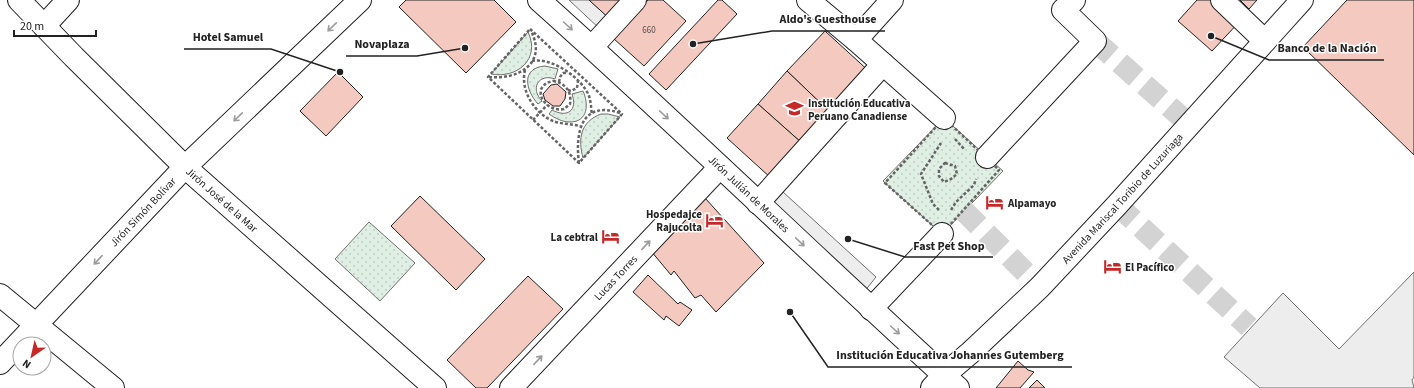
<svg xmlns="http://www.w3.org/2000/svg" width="1414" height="388" font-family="'Source Sans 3',sans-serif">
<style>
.grass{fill:url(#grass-dots);stroke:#6f6f6f}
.parking{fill:#ededed;stroke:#6f6f6f}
.building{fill:#f3c9c0;stroke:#222}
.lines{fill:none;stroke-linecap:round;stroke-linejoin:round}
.minor-tunnel{stroke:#d3d3d3;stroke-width:22;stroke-dasharray:22 11;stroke-linecap:butt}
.minor-casing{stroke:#222;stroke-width:24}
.major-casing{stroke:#222;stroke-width:24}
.path{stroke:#646464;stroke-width:2.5;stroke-dasharray:3 2;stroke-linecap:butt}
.minor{stroke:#fff;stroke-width:22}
.major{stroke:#fff;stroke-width:22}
.oneway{stroke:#9c9c9c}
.labels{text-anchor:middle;stroke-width:3;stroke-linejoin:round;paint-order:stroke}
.number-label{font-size:9px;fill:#564c4a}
.poi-label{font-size:11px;font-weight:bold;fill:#222;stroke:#fff;text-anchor:start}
.street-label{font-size:11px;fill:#222;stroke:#fff}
.leader{fill:none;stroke:#222;stroke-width:1.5}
.callout-dot{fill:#222;stroke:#fff;stroke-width:1.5}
.callout-label{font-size:12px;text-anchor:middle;font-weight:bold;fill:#222;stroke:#fff;stroke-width:3;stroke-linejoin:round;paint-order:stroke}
</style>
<defs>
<pattern id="grass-dots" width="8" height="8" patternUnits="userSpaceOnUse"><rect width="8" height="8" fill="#e0efe3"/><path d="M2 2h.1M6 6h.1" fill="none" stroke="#c0cdc2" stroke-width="1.8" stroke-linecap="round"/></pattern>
</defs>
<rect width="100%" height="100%" fill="#fff"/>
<!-- grass -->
<g class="grass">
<path d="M528,32C541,59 517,79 491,74Z"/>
<path d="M545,66L558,69L555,79C538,73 530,89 542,101L538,104C526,91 520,68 545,66Z"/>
<path d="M583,91C589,104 588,122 570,122C562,122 555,118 549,114L552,110C567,118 578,111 572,94Z"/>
<path d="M601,114H608L620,117L583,158C578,139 580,122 601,114Z"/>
<path d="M944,118L1003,171L942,234L883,181Z"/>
<path d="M369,222L415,263L380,301L335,259Z"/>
</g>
<!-- parking -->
<g class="parking">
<path d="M569,0H589L611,20L601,30Z"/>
<path d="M783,192L876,277L864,292L771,205Z"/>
<path d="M1414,272V377L1412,380L1414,388H1260L1224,357L1283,293L1339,349Z"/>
</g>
<!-- building -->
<g class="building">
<path d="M406,0H494L516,22L466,73L399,7Z"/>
<path d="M589,0H629L611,20Z"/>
<path d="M648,0H663L686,21L644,66L613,38Z"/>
<path d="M718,0H722L737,14L666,90L649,74Z"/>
<path d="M1197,0H1218L1240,21L1212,51L1178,21Z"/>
<path d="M1240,0H1257L1249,9Z"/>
<path d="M1347,0H1414V155L1303,47Z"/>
<path d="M825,31L871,73L832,114L787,71Z"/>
<path d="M787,71L832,114L803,144L758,104Z"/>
<path d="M338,72L363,97L326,136L300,111Z"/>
<path d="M557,84L566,92L565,99L560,106H553L545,100L543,94L551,85Z"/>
<path d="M758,104L803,144L772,179L727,138Z"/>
<path d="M420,196L485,259L456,290L391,226Z"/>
<path d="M705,198L764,263L716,312L701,295L695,298L674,271L671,275L651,251Z"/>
<path d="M648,275L678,304L680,302L692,310L679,326L666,316L664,320L633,292Z"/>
<path d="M528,276L563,309L487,388H476L447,360Z"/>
<path d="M1018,361L1028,370L1034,372L1020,388H996Z"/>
<path d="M1037,380L1045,388H1029Z"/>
</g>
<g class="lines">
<!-- minor-tunnel -->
<g class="minor-tunnel">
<path d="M1095,41L1189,124"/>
<path d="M1117,205L1249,327"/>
<path d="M963,210L1040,287"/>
</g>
<defs>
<g id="minor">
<path id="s1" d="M19,0L74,57L185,167L435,388"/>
<path id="s2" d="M539,0C681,127 817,260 958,388"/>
<path d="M808,0L856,40L944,118"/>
<path d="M1222,0L1265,41"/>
<path d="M44,26L68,0"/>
<path d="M856,40L892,0"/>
<path d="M592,47L635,0"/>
<path d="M987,157L1095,41L1063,10L1074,0"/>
<path d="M758,203L883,64"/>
<path d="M0,295L113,388"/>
<path d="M871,309L942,234"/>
<path id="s3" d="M0,363L185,167L360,0"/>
<path id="s4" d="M511,388L720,167"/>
</g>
<g id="major">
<path id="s5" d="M932,388L944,375L970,353L1040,287L1117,205L1302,0"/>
</g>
</defs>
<!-- minor casing -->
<use href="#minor" class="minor-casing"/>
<!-- major casing -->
<use href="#major" class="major-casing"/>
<!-- path -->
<g class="path">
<path d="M530,29L622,114L579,163L488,77Z"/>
<path d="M532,61C552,57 582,78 589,96C591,102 591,108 592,115"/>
<path d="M525,70C520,90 534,113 553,121C561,124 571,124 580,126"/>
<path d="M489,77C517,80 548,64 531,31"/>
<path d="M553,81C565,83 572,91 570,104L564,109C544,113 529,86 553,81Z"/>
<path d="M559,82L560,77L563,73H568"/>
<path d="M568,90L571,91L577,88L578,81"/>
<path d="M944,118L999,170L942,234L885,183Z"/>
<path d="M533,120L547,105"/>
<path d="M955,139L964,149"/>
<path d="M579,163C575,133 581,100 620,113"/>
<path d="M945,163L955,166L957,174L951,179L944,182L939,176V169Z"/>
<path d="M939,210L933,204L921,174L941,143"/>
<path d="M951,210L956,202L974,185L976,179"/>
</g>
<!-- minor -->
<use href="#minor" class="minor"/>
<!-- major -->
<use href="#major" class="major"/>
</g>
<!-- one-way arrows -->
<defs><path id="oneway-shaft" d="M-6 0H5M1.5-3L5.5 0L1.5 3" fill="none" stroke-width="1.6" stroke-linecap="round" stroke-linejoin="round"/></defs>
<g class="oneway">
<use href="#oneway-shaft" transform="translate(568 26) rotate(42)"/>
<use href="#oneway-shaft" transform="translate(332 27) rotate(136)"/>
<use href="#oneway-shaft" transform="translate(664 115) rotate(43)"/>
<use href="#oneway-shaft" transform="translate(238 117) rotate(136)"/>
<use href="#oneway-shaft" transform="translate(800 242) rotate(43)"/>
<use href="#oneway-shaft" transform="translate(646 245) rotate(-47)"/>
<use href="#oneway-shaft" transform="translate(98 260) rotate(133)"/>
<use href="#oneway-shaft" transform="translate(895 330) rotate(42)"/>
<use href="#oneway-shaft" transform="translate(538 360) rotate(-47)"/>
</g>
<!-- icons -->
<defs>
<symbol id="school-bare" viewBox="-9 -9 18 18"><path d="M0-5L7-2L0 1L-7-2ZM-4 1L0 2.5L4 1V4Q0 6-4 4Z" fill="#c62828" stroke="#fff" stroke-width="2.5" paint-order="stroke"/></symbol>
<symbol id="hotel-bare" viewBox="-9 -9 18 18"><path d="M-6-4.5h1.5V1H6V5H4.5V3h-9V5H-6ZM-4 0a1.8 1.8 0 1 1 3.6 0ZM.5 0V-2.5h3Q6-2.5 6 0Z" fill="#c62828" stroke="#fff" stroke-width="2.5" paint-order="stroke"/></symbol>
</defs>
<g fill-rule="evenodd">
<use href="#school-bare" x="782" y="96" width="25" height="25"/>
<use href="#hotel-bare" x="982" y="190" width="25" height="25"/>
<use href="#hotel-bare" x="702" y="208" width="25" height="25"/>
<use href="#hotel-bare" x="598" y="224" width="25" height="25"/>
<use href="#hotel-bare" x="1100" y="254" width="25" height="25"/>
</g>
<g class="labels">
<!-- number labels -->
<g class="number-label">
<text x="649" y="33">660</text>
</g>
<!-- poi labels -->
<g class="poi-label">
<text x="808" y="107">Institución Educativa<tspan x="808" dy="13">Peruano Canadiense</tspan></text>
<text x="1008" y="207">Alpamayo</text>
<text x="702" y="218" text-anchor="end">Hospedajce<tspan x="702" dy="13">Rajucolta</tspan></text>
<text x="598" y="241" text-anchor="end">La cebtral</text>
<text x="1125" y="271">El Pacífico</text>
</g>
<!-- street labels -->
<g class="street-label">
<text dy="4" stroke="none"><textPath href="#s2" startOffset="286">Jirón Julián de Morales</textPath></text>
<text dy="4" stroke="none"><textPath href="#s5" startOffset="269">Avenida Mariscal Toribio de Luzuriaga</textPath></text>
<text dy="4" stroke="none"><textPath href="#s1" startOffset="285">Jirón José de la Mar</textPath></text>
<text dy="4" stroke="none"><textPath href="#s3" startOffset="208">Jirón Simón Bolívar</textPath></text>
<text dy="4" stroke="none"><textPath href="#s4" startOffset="152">Lucas Torres</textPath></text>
</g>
</g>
<!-- callouts -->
<path class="leader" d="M693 44L772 31H885M340 72L271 49H184M465 48L417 56H346M1211 36L1269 60H1384M848 239L905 257H993M790 312L828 367H1072"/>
<g class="callout-dot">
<circle cx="693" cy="44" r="4"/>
<circle cx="340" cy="72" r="4"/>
<circle cx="465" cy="48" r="4"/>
<circle cx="1211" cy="36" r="4"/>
<circle cx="848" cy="239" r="4"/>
<circle cx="790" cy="312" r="4"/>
</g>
<g class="callout-label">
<text x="828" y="23">Aldo's Guesthouse</text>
<text x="228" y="41">Hotel Samuel</text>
<text x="382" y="48">Novaplaza</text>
<text x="1327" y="52">Banco de la Nación</text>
<text x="949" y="250">Fast Pet Shop</text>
<text x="950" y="359">Institución Educativa Johannes Gutemberg</text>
</g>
<!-- north arrow -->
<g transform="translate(32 356) rotate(214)"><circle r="19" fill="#ffffff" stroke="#a7a7a7"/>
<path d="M0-3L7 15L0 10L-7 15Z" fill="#c62828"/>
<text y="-6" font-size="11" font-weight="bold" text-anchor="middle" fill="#222222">N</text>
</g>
<!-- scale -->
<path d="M14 30v6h82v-6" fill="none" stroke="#222222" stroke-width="2"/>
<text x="20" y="30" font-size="12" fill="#222222" stroke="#ffffff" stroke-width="3" paint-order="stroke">20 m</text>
</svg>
